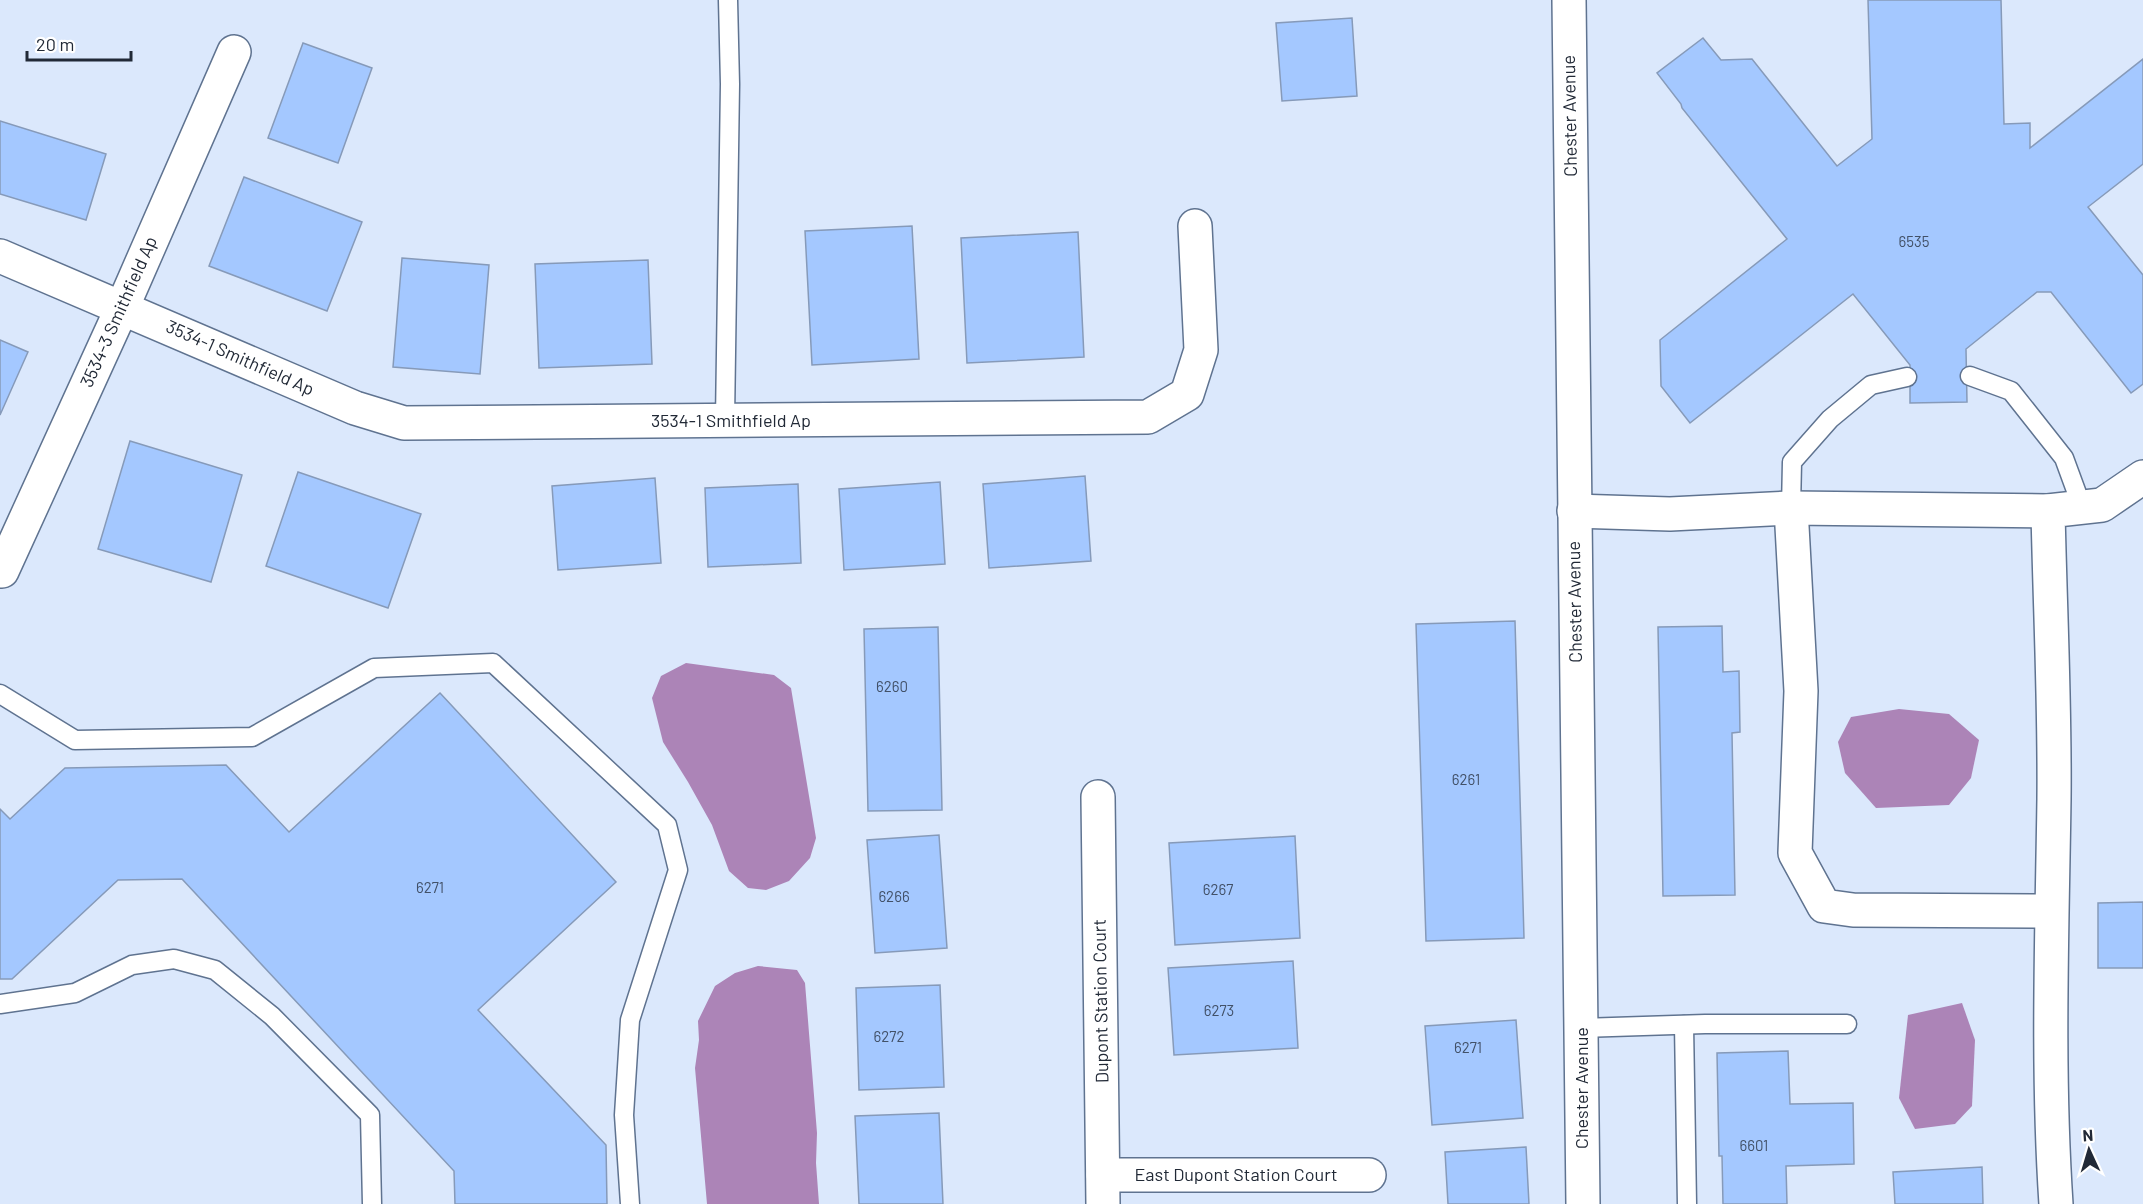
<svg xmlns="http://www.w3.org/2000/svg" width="2143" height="1204" font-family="Barlow,sans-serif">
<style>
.water{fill:#ac84b7}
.building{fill:#a4c8ff;stroke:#869ab9;stroke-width:1.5}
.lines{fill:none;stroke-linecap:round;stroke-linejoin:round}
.lane-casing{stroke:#5f7390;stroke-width:21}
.street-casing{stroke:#5f7390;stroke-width:36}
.lane{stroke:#fff;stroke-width:18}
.street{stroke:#fff;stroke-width:33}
.labels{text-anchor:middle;stroke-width:6;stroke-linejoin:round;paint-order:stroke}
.number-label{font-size:15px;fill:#425168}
.street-label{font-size:18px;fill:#212936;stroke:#fff}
</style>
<rect width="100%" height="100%" fill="#dbe8fc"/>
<!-- water -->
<g class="water">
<path d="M686,663L774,675L791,688L816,838L810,858L789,881L766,890L748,888L729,871L712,825L688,782L663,742L652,698L661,676Z"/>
<path d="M1899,709L1949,714L1979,740L1971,778L1949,805L1876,808L1845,773L1838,742L1851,717Z"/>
<path d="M758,966L797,970L805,983L817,1133L816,1163L819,1204H707L695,1068L699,1040L698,1021L715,986L735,973Z"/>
<path d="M1962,1003L1975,1040L1972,1106L1955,1124L1915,1129L1899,1098L1908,1015Z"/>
</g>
<!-- building -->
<g class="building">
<path d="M1868,0H2001L2004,124L2030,123V148L2143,59V164L2088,207L2143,275V384L2131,393L2051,292H2037L1966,349L1967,402L1910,403V365L1853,294L1690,423L1661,386L1660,340L1787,239L1682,108L1681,104L1657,73L1703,38L1721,60L1752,59L1837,166L1872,139Z"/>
<path d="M1352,18L1357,96L1282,101L1276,23Z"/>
<path d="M303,43L372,68L338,163L268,138Z"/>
<path d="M0,121L106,154L86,220L0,194Z"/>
<path d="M244,177L362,222L327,311L209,266Z"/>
<path d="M912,226L919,359L812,365L805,231Z"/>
<path d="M1078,232L1084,357L967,363L961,238Z"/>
<path d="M402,258L489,265L480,374L393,367Z"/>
<path d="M648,260L652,364L539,368L535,264Z"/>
<path d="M0,340L28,352L0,415Z"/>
<path d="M130,441L242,475L211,582L98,549Z"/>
<path d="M298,472L421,514L388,608L266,566Z"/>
<path d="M1085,476L1091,561L989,568L983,484Z"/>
<path d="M655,478L661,563L558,570L552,486Z"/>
<path d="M940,482L945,564L844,570L839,489Z"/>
<path d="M798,484L801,563L708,567L705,488Z"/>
<path d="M1515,621L1524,938L1426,941L1416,624Z"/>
<path d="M1722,626L1723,672L1739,671L1740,732L1732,733L1735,895L1663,896L1658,627Z"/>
<path d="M938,627L942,810L868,811L864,629Z"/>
<path d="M440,693L616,882L478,1010L606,1145L607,1204H455L454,1171L182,879L118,880L12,979H0V809L10,819L65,768L226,765L289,832Z"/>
<path d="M939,835L947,948L875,953L867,840Z"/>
<path d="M1295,836L1300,938L1175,945L1169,843Z"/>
<path d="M2143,902V968H2098V903Z"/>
<path d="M1293,961L1298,1048L1174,1055L1168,968Z"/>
<path d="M940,985L944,1087L859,1090L856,988Z"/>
<path d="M1516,1020L1523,1118L1432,1125L1425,1026Z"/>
<path d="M1788,1051L1790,1104L1853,1103L1854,1164L1786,1166L1787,1204H1723L1722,1156H1719L1717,1053Z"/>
<path d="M939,1113L943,1204H859L855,1116Z"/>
<path d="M1526,1147L1529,1204H1448L1445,1152Z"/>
<path d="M1982,1167L1983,1204H1895L1893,1172Z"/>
</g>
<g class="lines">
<defs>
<g id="lane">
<path d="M1970,376L2011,391L2064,458L2082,507"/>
<path d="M725,420L730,84L728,0"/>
<path d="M1791,508L1792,462L1830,419L1871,385L1907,377"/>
<path d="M0,694L75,740L252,737L374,668L493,663L667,825L678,870L630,1020L624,1115L630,1204"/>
<path d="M0,1004L75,993L132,965L174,959L215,970L272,1016L370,1115L372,1204"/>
<path d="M1684,1025L1687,1204"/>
<path d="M1581,1028L1705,1024H1847"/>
</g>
<g id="street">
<path d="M1569,0L1583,1204"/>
<path d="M0,256L355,408L404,423L1148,417L1187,394L1201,350L1195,226"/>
<path d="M1574,511L1670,514L1791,508"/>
<path d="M2048,511L1791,508L1801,691L1795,853L1824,906L1853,910L2051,911"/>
<path d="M2,571L122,308L234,52"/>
<path d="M1098,797L1103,1204"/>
<path d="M1103,1175H1369"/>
<path d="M2056,1204C2047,1069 2052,934 2054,799C2055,703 2050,607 2048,511L2102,505L2143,477"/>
</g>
</defs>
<!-- lane casing -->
<use href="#lane" class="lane-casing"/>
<!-- street casing -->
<use href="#street" class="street-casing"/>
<!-- lane -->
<use href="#lane" class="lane"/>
<!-- street -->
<use href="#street" class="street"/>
</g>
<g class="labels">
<!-- number labels -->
<g class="number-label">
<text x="1914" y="247">6535</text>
<text x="892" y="692">6260</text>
<text x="1466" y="785">6261</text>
<text x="430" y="893">6271</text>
<text x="1218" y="895">6267</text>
<text x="894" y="902">6266</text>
<text x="1219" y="1016">6273</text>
<text x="889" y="1042">6272</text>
<text x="1468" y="1053">6271</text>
<text x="1754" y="1151">6601</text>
</g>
<!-- street labels -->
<g class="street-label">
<text transform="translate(1570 116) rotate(-91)" y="6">Chester Avenue</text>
<text transform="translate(119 312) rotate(-66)" y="6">3534-3 Smithfield Ap</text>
<text transform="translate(240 358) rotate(24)" y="6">3534-1 Smithfield Ap</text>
<text x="731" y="427">3534-1 Smithfield Ap</text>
<text transform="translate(1575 602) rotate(-91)" y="6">Chester Avenue</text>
<text transform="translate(1101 1001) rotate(-91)" y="6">Dupont Station Court</text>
<text transform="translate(1582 1088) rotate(-90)" y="6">Chester Avenue</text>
<text x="1236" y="1181">East Dupont Station Court</text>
</g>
</g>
<!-- north arrow -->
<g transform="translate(2089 1150) rotate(356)" stroke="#ffffff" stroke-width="4.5" paint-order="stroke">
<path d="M0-4.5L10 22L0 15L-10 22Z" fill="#212936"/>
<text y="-9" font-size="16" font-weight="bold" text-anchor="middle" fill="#212936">N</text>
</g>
<!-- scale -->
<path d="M27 51v9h104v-9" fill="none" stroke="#212936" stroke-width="3"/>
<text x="36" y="51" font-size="18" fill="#212936" stroke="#ffffff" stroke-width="4.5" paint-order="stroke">20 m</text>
</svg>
